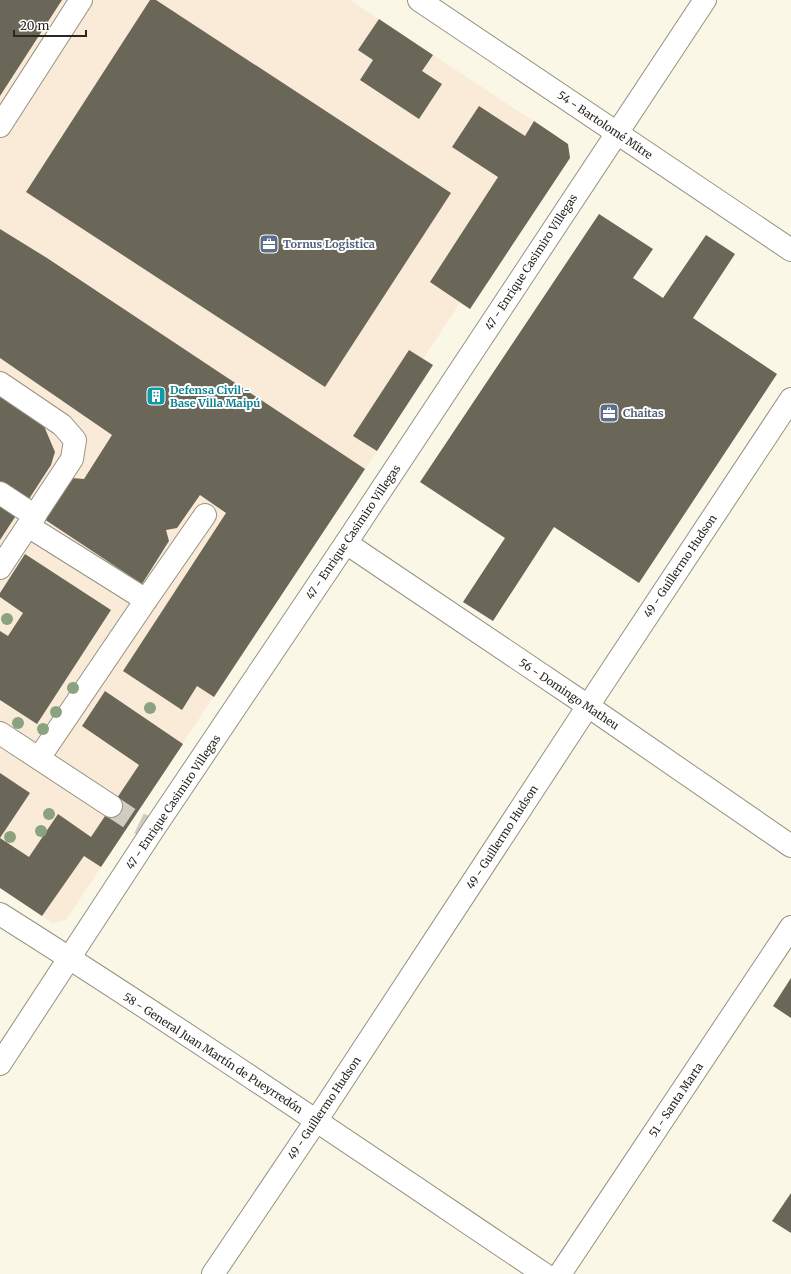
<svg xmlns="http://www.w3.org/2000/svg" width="791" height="1274" font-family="Merriweather,serif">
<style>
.industrial{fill:#faead8}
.building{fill:#6b6758}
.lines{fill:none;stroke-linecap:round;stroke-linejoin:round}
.minor-tunnel{stroke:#d1cdbe;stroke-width:22;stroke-dasharray:22 11;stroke-linecap:butt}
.minor-casing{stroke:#969282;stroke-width:24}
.minor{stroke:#fff;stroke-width:22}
.tree{fill:#8ba27e}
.labels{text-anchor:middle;stroke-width:4;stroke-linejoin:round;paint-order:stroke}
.street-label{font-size:11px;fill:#282720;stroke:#fff}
.service-label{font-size:11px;font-weight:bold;fill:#4e5e75;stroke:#fff;text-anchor:start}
.culture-label{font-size:11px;font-weight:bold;fill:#0d838f;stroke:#fff;text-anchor:start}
</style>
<rect width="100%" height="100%" fill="#fbf7e6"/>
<!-- industrial -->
<g class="industrial">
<path d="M0,0H350L568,144L570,158L470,309L460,303L423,359L433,365L365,469L0,330Z"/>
<path d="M0,358L226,513L302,563L66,920L52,923L0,888Z"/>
</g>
<!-- building -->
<g class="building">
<path d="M0,0H62L0,96Z"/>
<path d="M150,0H156L451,193L325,387L26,192Z"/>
<path d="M379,19L433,55L422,71L442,84L419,119L360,80L373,60L358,50Z"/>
<path d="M479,106L525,136L534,121L568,144L570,158L470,309L430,282L498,177L452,147Z"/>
<path d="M599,214L653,249L633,278L663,298L706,235L735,254L693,318L777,374L639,583L554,527L493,621L463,602L505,538L420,482Z"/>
<path d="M0,229L47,258L365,469L214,697L197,686L182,710L123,671L226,513L200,495L177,528L166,530L169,541L142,584L44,519L72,478L84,479L112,435L0,358Z"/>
<path d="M409,350L433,365L377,451L353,436Z"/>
<path d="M0,393L41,419L55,452L51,465L27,502L0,484Z"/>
<path d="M0,503L17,514L0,540Z"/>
<path d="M25,554L111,610L37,724L0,700V631L8,636L23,613L0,597V593Z"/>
<path d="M105,691L183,744L101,867L84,856L42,916L0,888V773L30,793L0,838L29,857L58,814L91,837L139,765L82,726Z"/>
<path d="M791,978V1018L773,1006Z"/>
<path d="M791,1193V1233L772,1221Z"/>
</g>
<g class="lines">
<!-- minor-tunnel -->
<path class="minor-tunnel" d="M111,806L132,820L153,830"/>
<defs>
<g id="minor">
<path d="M419,0L791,250"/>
<path d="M0,126L81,0"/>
<path d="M0,383L62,425L75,440L72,459L0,568"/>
<path d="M0,493L35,516"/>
<path d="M28,526L146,600"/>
<path d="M346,543L588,706L791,846"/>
<path d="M0,733L111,806"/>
<path d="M39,758L146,600L205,515"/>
<path d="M0,914C184,1030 364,1153 544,1274"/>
<path d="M0,1064L153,830L346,543L705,0"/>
<path d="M213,1274L316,1121L588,706L791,399"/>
<path d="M560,1274L791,927"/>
</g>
</defs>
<!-- minor casing -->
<use href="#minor" class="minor-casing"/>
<!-- minor -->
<use href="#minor" class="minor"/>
</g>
<!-- trees -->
<g class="tree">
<circle cx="7" cy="619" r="6"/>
<circle cx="73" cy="688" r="6"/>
<circle cx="150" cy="708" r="6"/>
<circle cx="56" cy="712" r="6"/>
<circle cx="18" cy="723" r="6"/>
<circle cx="43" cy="729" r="6"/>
<circle cx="49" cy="814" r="6"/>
<circle cx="41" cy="831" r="6"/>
<circle cx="10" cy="837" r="6"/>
</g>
<!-- icons -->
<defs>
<symbol id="office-square" viewBox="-11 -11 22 22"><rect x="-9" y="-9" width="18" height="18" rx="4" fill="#5c6f8a" stroke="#fff"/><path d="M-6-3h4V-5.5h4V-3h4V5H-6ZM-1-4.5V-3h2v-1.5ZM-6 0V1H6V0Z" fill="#fff"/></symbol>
<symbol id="building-square" viewBox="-11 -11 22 22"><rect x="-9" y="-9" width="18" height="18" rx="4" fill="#0f9aa8" stroke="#fff"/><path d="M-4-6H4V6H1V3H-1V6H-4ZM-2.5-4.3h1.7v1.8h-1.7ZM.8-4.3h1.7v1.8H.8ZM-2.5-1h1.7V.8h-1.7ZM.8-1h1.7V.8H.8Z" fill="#fff"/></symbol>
</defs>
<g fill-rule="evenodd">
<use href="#office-square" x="258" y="233" width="22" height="22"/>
<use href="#building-square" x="145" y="385" width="22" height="22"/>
<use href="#office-square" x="598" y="402" width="22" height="22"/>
</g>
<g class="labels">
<!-- street labels -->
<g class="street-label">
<text transform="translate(605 125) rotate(34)" y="4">54 - Bartolomé Mitre</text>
<text transform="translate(531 262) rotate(-57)" y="4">47 - Enrique Casimiro Villegas</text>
<text transform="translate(353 532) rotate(-56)" y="4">47 - Enrique Casimiro Villegas</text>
<text transform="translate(680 566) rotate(-56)" y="4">49 - Guillermo Hudson</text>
<text transform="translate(569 694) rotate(34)" y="4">56 - Domingo Matheu</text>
<text transform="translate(173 802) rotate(-56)" y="4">47 - Enrique Casimiro Villegas</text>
<text transform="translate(502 837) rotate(-57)" y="4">49 - Guillermo Hudson</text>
<text transform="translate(213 1053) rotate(33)" y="4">58 - General Juan Martín de Pueyrredón</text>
<text transform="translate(676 1100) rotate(-56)" y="4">51 - Santa Marta</text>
<text transform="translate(324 1108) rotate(-56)" y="4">49 - Guillermo Hudson</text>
</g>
<!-- service labels -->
<g class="service-label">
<text x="283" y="248">Tornus Logistica</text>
<text x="623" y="417">Chaitas</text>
</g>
<!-- culture labels -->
<g class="culture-label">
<text x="170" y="394">Defensa Civil -<tspan x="170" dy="13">Base Villa Maipú</tspan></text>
</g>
</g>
<!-- scale -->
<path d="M14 30v6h72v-6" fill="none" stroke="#282720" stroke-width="2"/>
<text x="20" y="30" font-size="12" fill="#282720" stroke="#ffffff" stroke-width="3" paint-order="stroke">20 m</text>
</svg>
